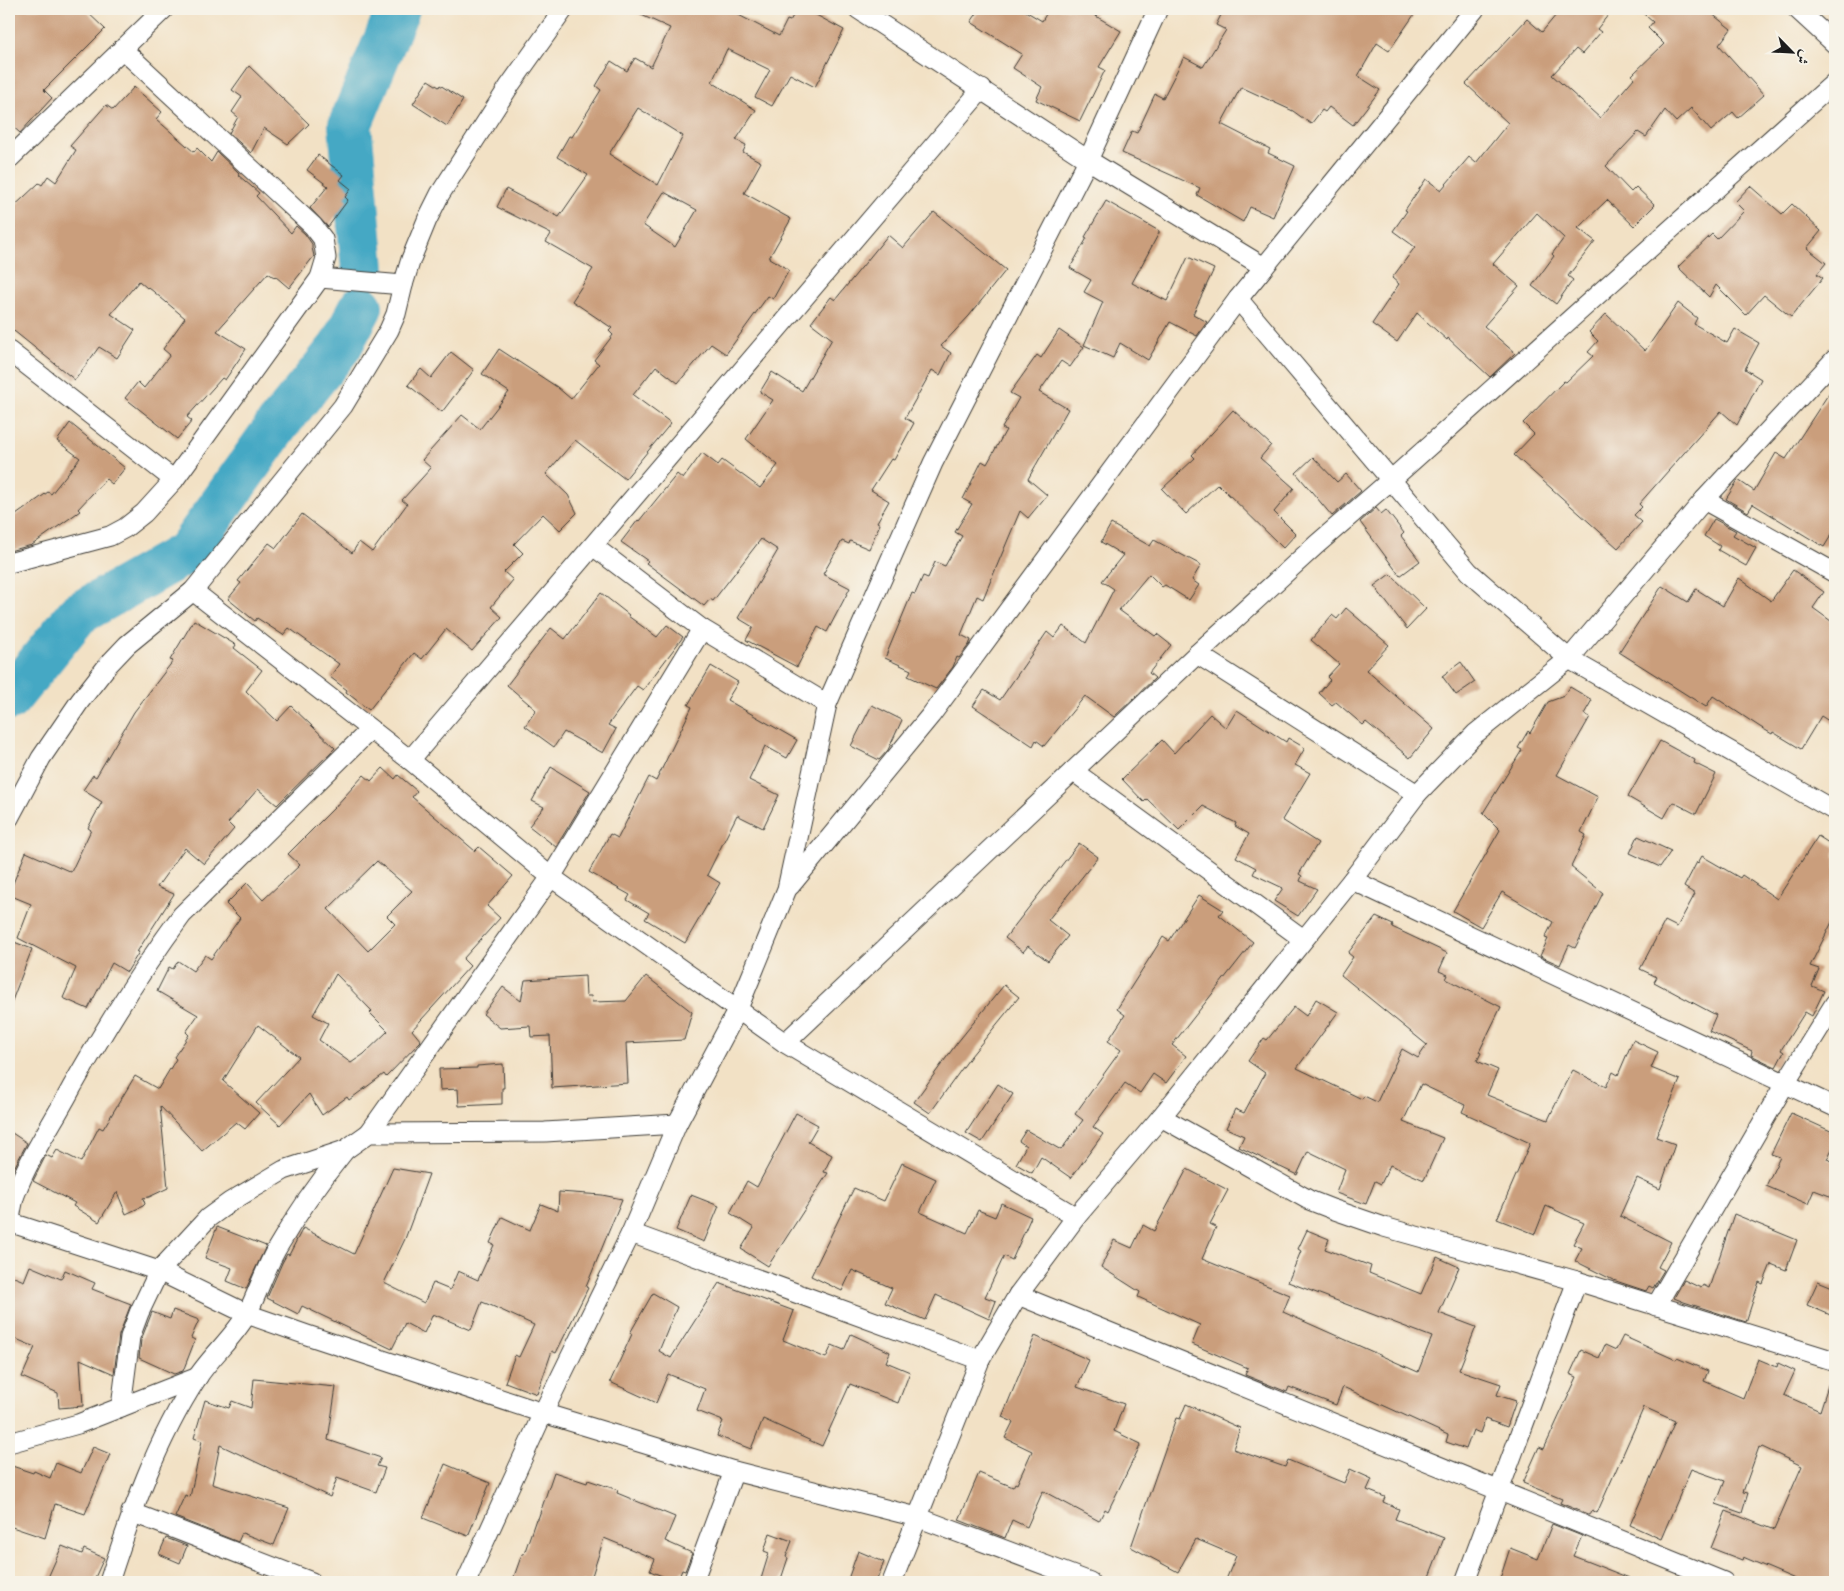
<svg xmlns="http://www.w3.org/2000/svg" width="1844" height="1591" font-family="Cardo,Amiri,serif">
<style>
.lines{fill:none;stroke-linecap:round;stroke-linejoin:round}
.river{stroke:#44a8c4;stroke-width:44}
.building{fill:#ca9e7c;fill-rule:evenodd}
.street-casing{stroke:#3c3a35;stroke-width:21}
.street{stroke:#fff;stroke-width:19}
</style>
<rect width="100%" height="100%" fill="#f7f3e8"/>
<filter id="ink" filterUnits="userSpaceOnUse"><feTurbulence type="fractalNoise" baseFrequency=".02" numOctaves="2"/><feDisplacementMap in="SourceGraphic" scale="10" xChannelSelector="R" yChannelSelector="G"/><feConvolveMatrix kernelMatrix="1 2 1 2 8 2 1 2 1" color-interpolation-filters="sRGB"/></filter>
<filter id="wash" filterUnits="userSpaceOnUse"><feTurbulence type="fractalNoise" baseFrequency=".0096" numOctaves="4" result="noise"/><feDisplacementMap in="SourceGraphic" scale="20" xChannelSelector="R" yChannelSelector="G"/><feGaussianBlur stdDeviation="1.12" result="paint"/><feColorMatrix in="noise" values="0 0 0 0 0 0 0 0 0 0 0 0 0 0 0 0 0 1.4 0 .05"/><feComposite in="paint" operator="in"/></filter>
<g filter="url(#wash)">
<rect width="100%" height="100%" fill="#f2e1c5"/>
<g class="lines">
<!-- river -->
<g class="river">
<path d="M363,269L350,125L398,9"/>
<path d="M9,699L78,614L187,552L278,424L340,347L361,307"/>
</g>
</g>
<g id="blocks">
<!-- building -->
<g class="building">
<path d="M9,9H84L105,29L44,90L52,98L20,133L9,123Z"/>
<path d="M628,9H727L779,36L787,20L790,21L797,9H805L844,30L815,87L790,74L772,106L755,97L770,70L727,49L712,82L756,110L736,140L746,145L743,152L761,162L744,193L791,219L769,258L789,270L773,299L768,296L726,354L711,344L678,383L656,366L633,395L671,423L625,479L575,440L546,474L568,495L577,513L560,530L543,514L514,544L523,553L504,572L513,580L491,607L502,617L472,651L446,629L422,659L414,653L369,710L346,692L347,690L330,677L339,664L289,628L283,635L257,618L255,621L228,599L241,583L238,581L269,543L276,548L302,514L352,553L359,542L372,552L407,504L402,500L431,468L422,460L462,415L480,429L509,392L482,374L499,349L557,387L571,399L599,364L594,360L613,335L609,331L612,328L572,301L593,269L546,242L551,234L497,207L506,189L559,217L588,175L557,157L569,136L572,137L601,90L596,86L611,61L627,71L635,58L651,67L670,28ZM638,108L683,136L658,185L609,154ZM664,192L697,210L675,247L643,225Z"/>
<path d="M980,9H1022L1042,21L1049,9H1097L1094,15L1121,31L1099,67L1105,70L1080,121L1036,100L1042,87L1013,68L1022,54L971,22Z"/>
<path d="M1224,9H1418L1389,51L1377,43L1358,76L1380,90L1353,125L1329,107L1325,112L1322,110L1311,124L1293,111L1241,87L1221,124L1270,149L1268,153L1295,166L1273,217L1250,207L1243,222L1197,195L1200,188L1122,153L1132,131L1137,133L1155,94L1163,98L1184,57L1203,67L1226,30L1216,25Z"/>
<path d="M1561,9H1613L1597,29L1601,32L1582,54L1576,49L1552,75L1600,118L1634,78L1632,75L1664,44L1648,28L1653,22L1638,9H1706L1731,29L1719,45L1764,95L1738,118L1733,112L1711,131L1691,108L1676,122L1665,110L1646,137L1638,132L1606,166L1631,192L1636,187L1655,205L1634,226L1607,200L1578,228L1595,241L1568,276L1573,280L1556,304L1532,286L1554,256L1552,254L1564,238L1537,213L1493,264L1519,286L1484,326L1515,353L1490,377L1448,338L1447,340L1417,313L1397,342L1372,324L1399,284L1392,278L1415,247L1393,231L1407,211L1405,210L1426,179L1441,190L1469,157L1476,163L1508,123L1466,84L1527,19L1542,32Z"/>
<path d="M249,66L309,124L288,144L264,128L251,153L229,133L238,117L232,112L242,97L232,90Z"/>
<path d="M428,80L439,87L440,85L463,100L447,126L413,104Z"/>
<path d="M134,87L162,112L156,119L194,152L197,148L211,162L217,152L239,173L238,175L259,193L256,196L291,233L296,226L305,234L312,244V248L314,256L289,288L275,276L274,277L268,273L217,331L246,349L225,380L222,378L187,417L192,421L177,439L125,398L138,382L144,388L170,355L163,349L185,318L148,287L147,288L139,281L111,314L135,330L117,358L99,347L75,380L9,327V211L39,183L42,185L48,176L56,182L76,150L70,146L106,105L113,110Z"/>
<path d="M318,155L344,175L340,180L351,189L345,197L348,200L328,227L310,208L328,186L307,170Z"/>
<path d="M1750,186L1782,214L1792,204L1821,231L1807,248L1826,263L1817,274L1823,278L1791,317L1764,295L1746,315L1716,285L1709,297L1678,267L1712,234L1717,239L1744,211L1735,202Z"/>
<path d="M1106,201L1159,231V233L1132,283L1167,301L1188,257L1214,269L1193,314L1207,322L1197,336L1170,322L1148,360L1120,343L1113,358L1084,345L1103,302L1084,292L1091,280L1070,268L1087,238L1085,237Z"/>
<path d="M934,212L1006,270L969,316L941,346L951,353L940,375L932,370L905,418L914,423L894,460L891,459L871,490L889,501L877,522L880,524L869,549L850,541L849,544L842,541L823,574L850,588L827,632L818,627L797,667L746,640L753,627L738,618L778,550L761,539L713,601L710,599L704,606L646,563L648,561L621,542L638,520L639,521L677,474L683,479L702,453L718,465L722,460L760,488L778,465L746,439L773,400L760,392L772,372L802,391L832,339L811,323L831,297L835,300L888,235L903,248Z"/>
<path d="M1678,303L1697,318L1694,324L1727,343L1735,329L1759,343L1745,369L1761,379L1737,425L1721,411L1639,504L1642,507L1634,515L1642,522L1618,548L1514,455L1534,434L1523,423L1564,381L1566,382L1593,356L1588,352L1598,341L1589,332L1606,314L1645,351Z"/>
<path d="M1059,330L1084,347L1070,367L1061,361L1039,392L1068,409L1028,479L1047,495L1028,518L1020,511L983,599L977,596L961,635L971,640L969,645L959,658L957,657L953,667L936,689L908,676L911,670L885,658L912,593L915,594L923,576L928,578L935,562L945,566L962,536L955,532L972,504L963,499L982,461L987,464L1006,430L1002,428L1019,398L1010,393L1037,355L1041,358Z"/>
<path d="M451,352L474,370L442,412L408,385L421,369L431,378Z"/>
<path d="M1835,384V529L1824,547L1753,504L1748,512L1726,499L1738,480L1754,491L1776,453L1786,459Z"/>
<path d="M1233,410L1271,445L1260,458L1294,488L1274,512L1296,534L1283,548L1218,484L1186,514L1162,489L1195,458L1192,455Z"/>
<path d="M70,423L125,468L112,484L106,479L78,509L80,511L32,545L9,551V520L48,492L51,494L80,458L57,441Z"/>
<path d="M1313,457L1337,482L1346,474L1361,491L1332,516L1296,473Z"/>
<path d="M1376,508L1381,514L1386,510L1404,533L1401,536L1420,561L1400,576L1360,522Z"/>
<path d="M1714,519L1736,531L1733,535L1756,548L1746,566L1718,550L1720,546L1704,536Z"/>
<path d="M1111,524L1150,546L1154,540L1201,565L1192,580L1199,585L1189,600L1165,585L1162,587L1149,574L1119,610L1155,636L1157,634L1171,645L1149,673L1155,678L1114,717L1085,696L1044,746L1036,740L1033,746L973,706L984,690L1000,700L1047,632L1054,638L1063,626L1086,643L1114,589L1102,581L1123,555L1101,542Z"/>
<path d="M1793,570L1824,592L1813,608L1835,624V725L1821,716L1801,749L1773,732L1772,734L1760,727L1713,696L1706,707L1619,652L1662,586L1688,602L1696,589L1723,606L1739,578L1771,601Z"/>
<path d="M1390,574L1426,609L1407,629L1374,586Z"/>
<path d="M601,593L629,615L628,616L657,637L667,625L683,637L643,690L637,686L608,725L616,729L603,753L564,732L554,747L525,726L536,710L507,685L551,628L565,639Z"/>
<path d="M1346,608L1389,645L1366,670L1434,729L1410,758L1366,722L1363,725L1336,702L1332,705L1319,693L1330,680L1327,677L1339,664L1311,640L1332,615L1337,619Z"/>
<path d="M194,620L236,645L234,648L262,670L246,691L277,721L291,706L335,748L277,805L258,789L228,823L234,829L204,864L185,848L157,887L174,894L137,952H139L127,972L112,963L88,1009L63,998L76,968L18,938L31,904L9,895V893L26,852L71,872L91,830L88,828L102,802L83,790L93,775L96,777L134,712L173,661L170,660Z"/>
<path d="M1461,662L1475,682L1456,695L1442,676Z"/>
<path d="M711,666L738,682L727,700L797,740L787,758L765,746L749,780L779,795L763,828L737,815L707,875L720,883L685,943L645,919L649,913L627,900L630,895L589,872L610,834L618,838L649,777L656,781L692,707L688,705Z"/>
<path d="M1570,687L1592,700L1584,714L1590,717L1557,775L1598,797L1581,832L1586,835L1571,867L1603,893L1575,948L1569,945L1560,965L1540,956L1548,939L1545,938L1553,922L1502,892L1481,927L1453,911L1500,830L1483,813L1522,750L1518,748L1528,731L1530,733L1548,702L1564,696Z"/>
<path d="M872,705L902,720L888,750L879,760L851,746Z"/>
<path d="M1237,710L1286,742L1288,738L1305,748L1295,765L1310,773L1282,820L1318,843L1299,874L1302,876L1300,881L1317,889L1298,916L1274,901L1283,888L1253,874L1256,868L1236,857L1249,834L1235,826L1236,823L1203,806L1179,830L1147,799L1144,802L1122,779L1162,740L1174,753L1210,714L1226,728Z"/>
<path d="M1660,741L1695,760L1694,763L1716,774L1696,814L1673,802L1664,818L1628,797Z"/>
<path d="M551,767L590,791L556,847L529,826L544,807L532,801Z"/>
<path d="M383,768L395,779L398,775L417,791L412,797L475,851L479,847L513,876L487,906L500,918L463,959L470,966L412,1030L421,1041L386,1077L384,1074L349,1100L347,1097L322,1115L309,1094L280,1125L256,1103L299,1057L258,1025L223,1081L259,1113L245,1129L236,1122L202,1151L160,1106L168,1188L149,1197L143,1198L145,1204L143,1206L126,1214L117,1192L99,1222L73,1206L75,1203L33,1181L46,1155L52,1158L57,1150L81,1162L99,1127L103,1129L135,1076L158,1089L176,1059L174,1057L189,1035L186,1032L198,1015L157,991L169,967L173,969L178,961L193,971L205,955L211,959L240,918L226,904L247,883L263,900L300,865L288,854L334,808L364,775L371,781ZM377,861L412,891L387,916L395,924L368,951L328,909ZM336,974L372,1011L370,1013L388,1031L364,1054L351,1063L319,1040L328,1023L313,1015Z"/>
<path d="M1638,836L1671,851L1660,867L1630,853Z"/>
<path d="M1818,836L1835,847V916L1810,966L1819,969L1812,986L1824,991L1812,1016L1805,1012L1781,1050L1784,1052L1776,1067L1751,1055L1752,1051L1709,1031L1716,1015L1654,982L1657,977L1640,969L1665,921L1677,927L1695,894L1684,887L1697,862L1698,863L1702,856L1740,878L1742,875L1777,899Z"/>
<path d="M1079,843L1098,857L1048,920L1068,936L1048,961L1028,946L1023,952L1005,938Z"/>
<path d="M1199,895L1223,910L1219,915L1253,942L1172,1045L1186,1056L1166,1083L1153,1074L1140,1093L1125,1083L1093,1127L1103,1134L1071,1178L1041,1157L1032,1173L1016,1164L1026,1146L1019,1141L1026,1130L1061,1150L1083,1120L1075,1114L1121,1050L1108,1041L1125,1015L1117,1009L1163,937L1169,941Z"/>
<path d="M1376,917L1393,925L1392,927L1447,953L1439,971L1448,975L1446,979L1501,1007L1479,1052L1481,1053L1477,1061L1498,1070L1487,1095L1548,1120L1565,1084L1573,1070L1606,1087L1613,1072L1618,1075L1633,1040L1658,1052L1651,1068L1680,1080L1656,1137L1675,1144L1660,1189L1637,1178L1620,1216L1671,1242L1658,1267L1664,1270L1653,1288L1649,1286L1646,1291L1613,1280L1575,1261L1582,1248L1573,1244L1584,1223L1546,1206L1535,1234L1497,1219L1530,1143L1462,1112L1465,1105L1421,1084L1403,1122L1443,1138L1424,1180L1390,1165L1381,1184L1375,1181L1366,1204L1336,1193L1345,1169L1308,1151L1297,1175L1239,1147L1244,1136L1226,1128L1235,1109L1244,1113L1265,1073L1248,1061L1264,1038L1267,1040L1294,1007L1306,1016L1316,999L1338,1012L1297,1068L1362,1099L1364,1096L1377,1102L1402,1049L1418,1058L1427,1045L1341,975L1353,957L1348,953Z"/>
<path d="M9,940L32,949L10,1006H9Z"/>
<path d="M585,976L586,996H591L592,1002L626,1001L646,976L692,1012L684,1040L626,1043L628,1083L552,1088L550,1036L531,1037L530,1026L500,1028L483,1014L503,987L521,1001L525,980Z"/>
<path d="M1004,985L1019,997L971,1056L930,1113L914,1102L957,1043Z"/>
<path d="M503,1064L504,1088H502V1104L459,1106L458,1089L440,1090L439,1069L477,1068V1066Z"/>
<path d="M998,1084L1013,1094L982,1142L966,1133Z"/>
<path d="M796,1113L818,1125L808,1142L832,1155L824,1172L828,1173L768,1266L741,1249L754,1228L730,1213L747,1181L757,1187Z"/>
<path d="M1791,1113L1835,1133V1143L1827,1159L1835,1162V1198L1814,1190L1808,1204L1766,1186L1780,1157L1771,1154Z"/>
<path d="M9,1131L27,1143L13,1170L9,1168Z"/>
<path d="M902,1163L936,1179L920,1212L967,1233L978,1210L995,1217L1001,1203L1031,1217L1012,1260L1004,1256L985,1297L996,1301L989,1319L936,1295L925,1320L885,1303L892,1288L852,1270L842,1291L811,1276L854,1188L884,1201Z"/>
<path d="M393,1168L429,1174L405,1239L384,1283L424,1303L433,1283L450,1290L458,1271L478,1280L494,1245L490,1243L502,1217L530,1230L541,1204L558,1211L559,1192L602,1195L622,1199L586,1287L588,1288L556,1353L552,1351L537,1394L505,1382L515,1355L519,1357L534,1325L490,1305L482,1302L471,1330L433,1314L424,1333L405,1323L392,1349L302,1306L298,1314L267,1298L282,1263L287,1254L289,1255L303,1228L354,1254Z"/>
<path d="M1187,1169L1228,1190L1210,1224L1216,1227L1202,1259L1290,1295L1283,1312L1418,1372L1432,1337L1288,1282L1301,1251L1298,1249L1307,1230L1329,1239L1325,1249L1371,1266L1369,1273L1421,1294L1437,1257L1459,1267L1439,1313L1476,1327L1459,1370L1501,1384L1497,1395L1516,1401L1507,1427L1485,1419L1480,1433L1473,1430L1466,1449L1446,1442L1448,1435L1343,1387L1336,1405L1289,1387L1287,1392L1245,1375L1248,1368L1192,1344L1200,1325L1138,1297L1140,1292L1101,1267L1114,1240L1132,1248L1143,1225L1154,1231Z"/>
<path d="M691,1195L719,1206L704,1242L676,1230Z"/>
<path d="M1734,1214L1797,1240L1786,1270L1771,1264L1763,1284L1759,1282L1746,1322L1684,1302L1674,1298L1684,1280L1701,1288L1703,1285L1709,1288Z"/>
<path d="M217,1227L266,1246L246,1289L227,1281L232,1268L205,1258Z"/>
<path d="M30,1266L61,1279L65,1270L95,1283L92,1289L131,1304L119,1335L114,1374L80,1359L83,1406L59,1408L58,1393L22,1377L35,1347L9,1336V1275L24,1281Z"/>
<path d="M1818,1281L1835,1288V1317L1807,1305Z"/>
<path d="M719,1283L794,1311L783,1340L826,1358L832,1345L844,1350L851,1334L890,1352L886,1362L910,1372L898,1403L850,1384L822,1446L763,1419L751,1449L717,1436L723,1421L697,1411L705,1389L668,1374L656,1403L610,1382L632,1334L630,1333L653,1293L677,1307L659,1351L671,1358Z"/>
<path d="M173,1310L199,1320L191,1338L195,1340L183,1371L174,1374L139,1358L141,1340L152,1312L170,1319Z"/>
<path d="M1035,1336L1089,1360L1077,1387L1124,1404L1114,1431L1141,1444L1108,1511L1105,1509L1099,1521L1043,1491L1027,1527L1012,1520L1005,1538L959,1520L979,1473L1013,1487L1015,1483L1017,1484L1032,1451L1005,1438L1013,1422L1002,1417Z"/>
<path d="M1623,1336L1676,1360L1677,1358L1708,1371L1704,1381L1743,1398L1758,1359L1777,1367L1778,1363L1795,1371L1784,1395L1820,1411L1831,1376L1835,1377V1582H1802L1743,1557L1742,1560L1711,1548L1726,1511L1774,1530L1802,1466L1762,1447L1761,1448L1759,1447L1743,1492L1748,1493L1742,1513L1716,1504L1725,1481L1691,1469L1661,1539L1630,1525L1675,1421L1644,1407L1597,1513L1592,1510L1590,1515L1560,1503L1562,1499L1523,1483L1539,1447L1544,1449L1577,1377L1570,1374L1581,1350L1599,1358L1605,1345L1616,1350Z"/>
<path d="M254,1379L336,1387L328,1440L381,1458L377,1466L385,1468L376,1492L337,1478L330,1497L220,1445L212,1484L289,1508L274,1545L242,1533L238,1542L175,1517L185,1495L190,1497L202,1441L194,1438L205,1400L229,1408L232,1401L251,1408Z"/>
<path d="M1186,1404L1240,1428L1233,1449L1285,1467L1288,1460L1344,1483L1350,1469L1372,1479L1367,1490L1385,1497L1383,1502L1399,1509L1395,1519L1444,1538L1427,1582H1225L1236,1556L1196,1539L1178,1572L1131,1547L1176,1418L1180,1419Z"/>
<path d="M93,1447L110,1454L85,1514L55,1504L45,1538L9,1526V1465L33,1473L34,1471L50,1478L56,1463L81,1473Z"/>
<path d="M445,1464L490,1483L468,1536L423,1518Z"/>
<path d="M554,1472L587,1483L588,1480L618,1490L617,1493L675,1517L665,1541L692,1553L685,1571L682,1570L677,1582L650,1571L655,1559L604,1538L590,1582H512L522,1554H524L536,1519H538Z"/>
<path d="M1552,1524L1582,1536L1573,1556L1637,1581V1582H1499L1510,1548L1538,1559Z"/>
<path d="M770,1533L792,1541L786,1557L788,1558L780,1582H772L761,1579L769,1553L764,1551Z"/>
<path d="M166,1538L187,1546L180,1563L159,1554Z"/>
<path d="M62,1546L82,1554L84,1549L104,1558L93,1582H46Z"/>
<path d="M858,1551L884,1562L876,1582H847Z"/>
</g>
</g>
</g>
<g filter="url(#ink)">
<use href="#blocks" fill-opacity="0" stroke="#3c3a35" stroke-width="1"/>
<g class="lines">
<defs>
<g id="street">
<path d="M858,9L1088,160L1264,267"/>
<path d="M1797,9L1835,44"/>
<path d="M9,159L164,9"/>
<path d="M320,278L403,285L411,259L427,220L440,194L510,85L564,9"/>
<path d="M1238,299L1469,572L1569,659L1835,811"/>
<path d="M9,351L174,480"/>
<path d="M1704,500L1835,573"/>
<path d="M593,546L702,629L827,704"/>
<path d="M9,563L110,536L125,528L144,513L174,480L320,278L326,258L323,239L313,226L122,49"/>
<path d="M193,591L410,760L551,877L785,1043L1197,654L1316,545L1391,480L1835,82"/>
<path d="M1197,654L1417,794"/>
<path d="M410,760L982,89"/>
<path d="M1073,771L1303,939"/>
<path d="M9,818L41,758L80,701L108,665L127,645L193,591L343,406L389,330L396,314L403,285"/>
<path d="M1352,880L1835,1107"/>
<path d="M790,886L931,715L1238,299L1475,9"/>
<path d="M785,1043L1076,1217"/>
<path d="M1161,1117L1309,1200L1332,1209L1384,1227L1577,1281L1835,1361"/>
<path d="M369,1133L551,877L702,629"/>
<path d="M9,1222L159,1271L247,1314L307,1335L543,1413L734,1471L917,1517L1090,1582"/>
<path d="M9,1224C11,1215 12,1204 15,1195C28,1159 54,1121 72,1087C106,1027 141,970 182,915L370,730"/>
<path d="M631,1233L980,1360"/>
<path d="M1018,1295L1724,1582"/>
<path d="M1656,1306L1786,1082L1835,1003"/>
<path d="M121,1407L130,1337L139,1313L159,1271L208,1218L230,1202L284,1170L345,1150L369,1133L545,1132L677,1124"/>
<path d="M9,1443L78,1424L198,1377"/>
<path d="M131,1512L312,1582"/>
<path d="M109,1582C132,1511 156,1441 197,1378C211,1356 237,1334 248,1312C258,1292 265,1270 276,1250C296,1215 320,1181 345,1150"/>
<path d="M466,1582L543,1413L631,1233L677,1124L737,1011L787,889L827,704L933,463L1088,160L1158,9"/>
<path d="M693,1582L734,1471"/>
<path d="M892,1582L980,1360L1018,1295L1076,1217L1161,1117L1352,880L1417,794L1475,734L1569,659L1704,500L1835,359"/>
<path d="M1465,1582L1577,1281"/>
</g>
</defs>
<!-- street casing -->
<use href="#street" class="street-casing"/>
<!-- street -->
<use href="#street" class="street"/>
</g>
</g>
<!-- margin -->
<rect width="1844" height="1591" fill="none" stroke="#f7f3e8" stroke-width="30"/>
<!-- north arrow -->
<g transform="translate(1792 52) rotate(114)" stroke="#f7f3e8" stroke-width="4" paint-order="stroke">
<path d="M0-4L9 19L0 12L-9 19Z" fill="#1c1c1c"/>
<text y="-8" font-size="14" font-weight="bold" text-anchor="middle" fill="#1c1c1c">ش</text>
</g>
</svg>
